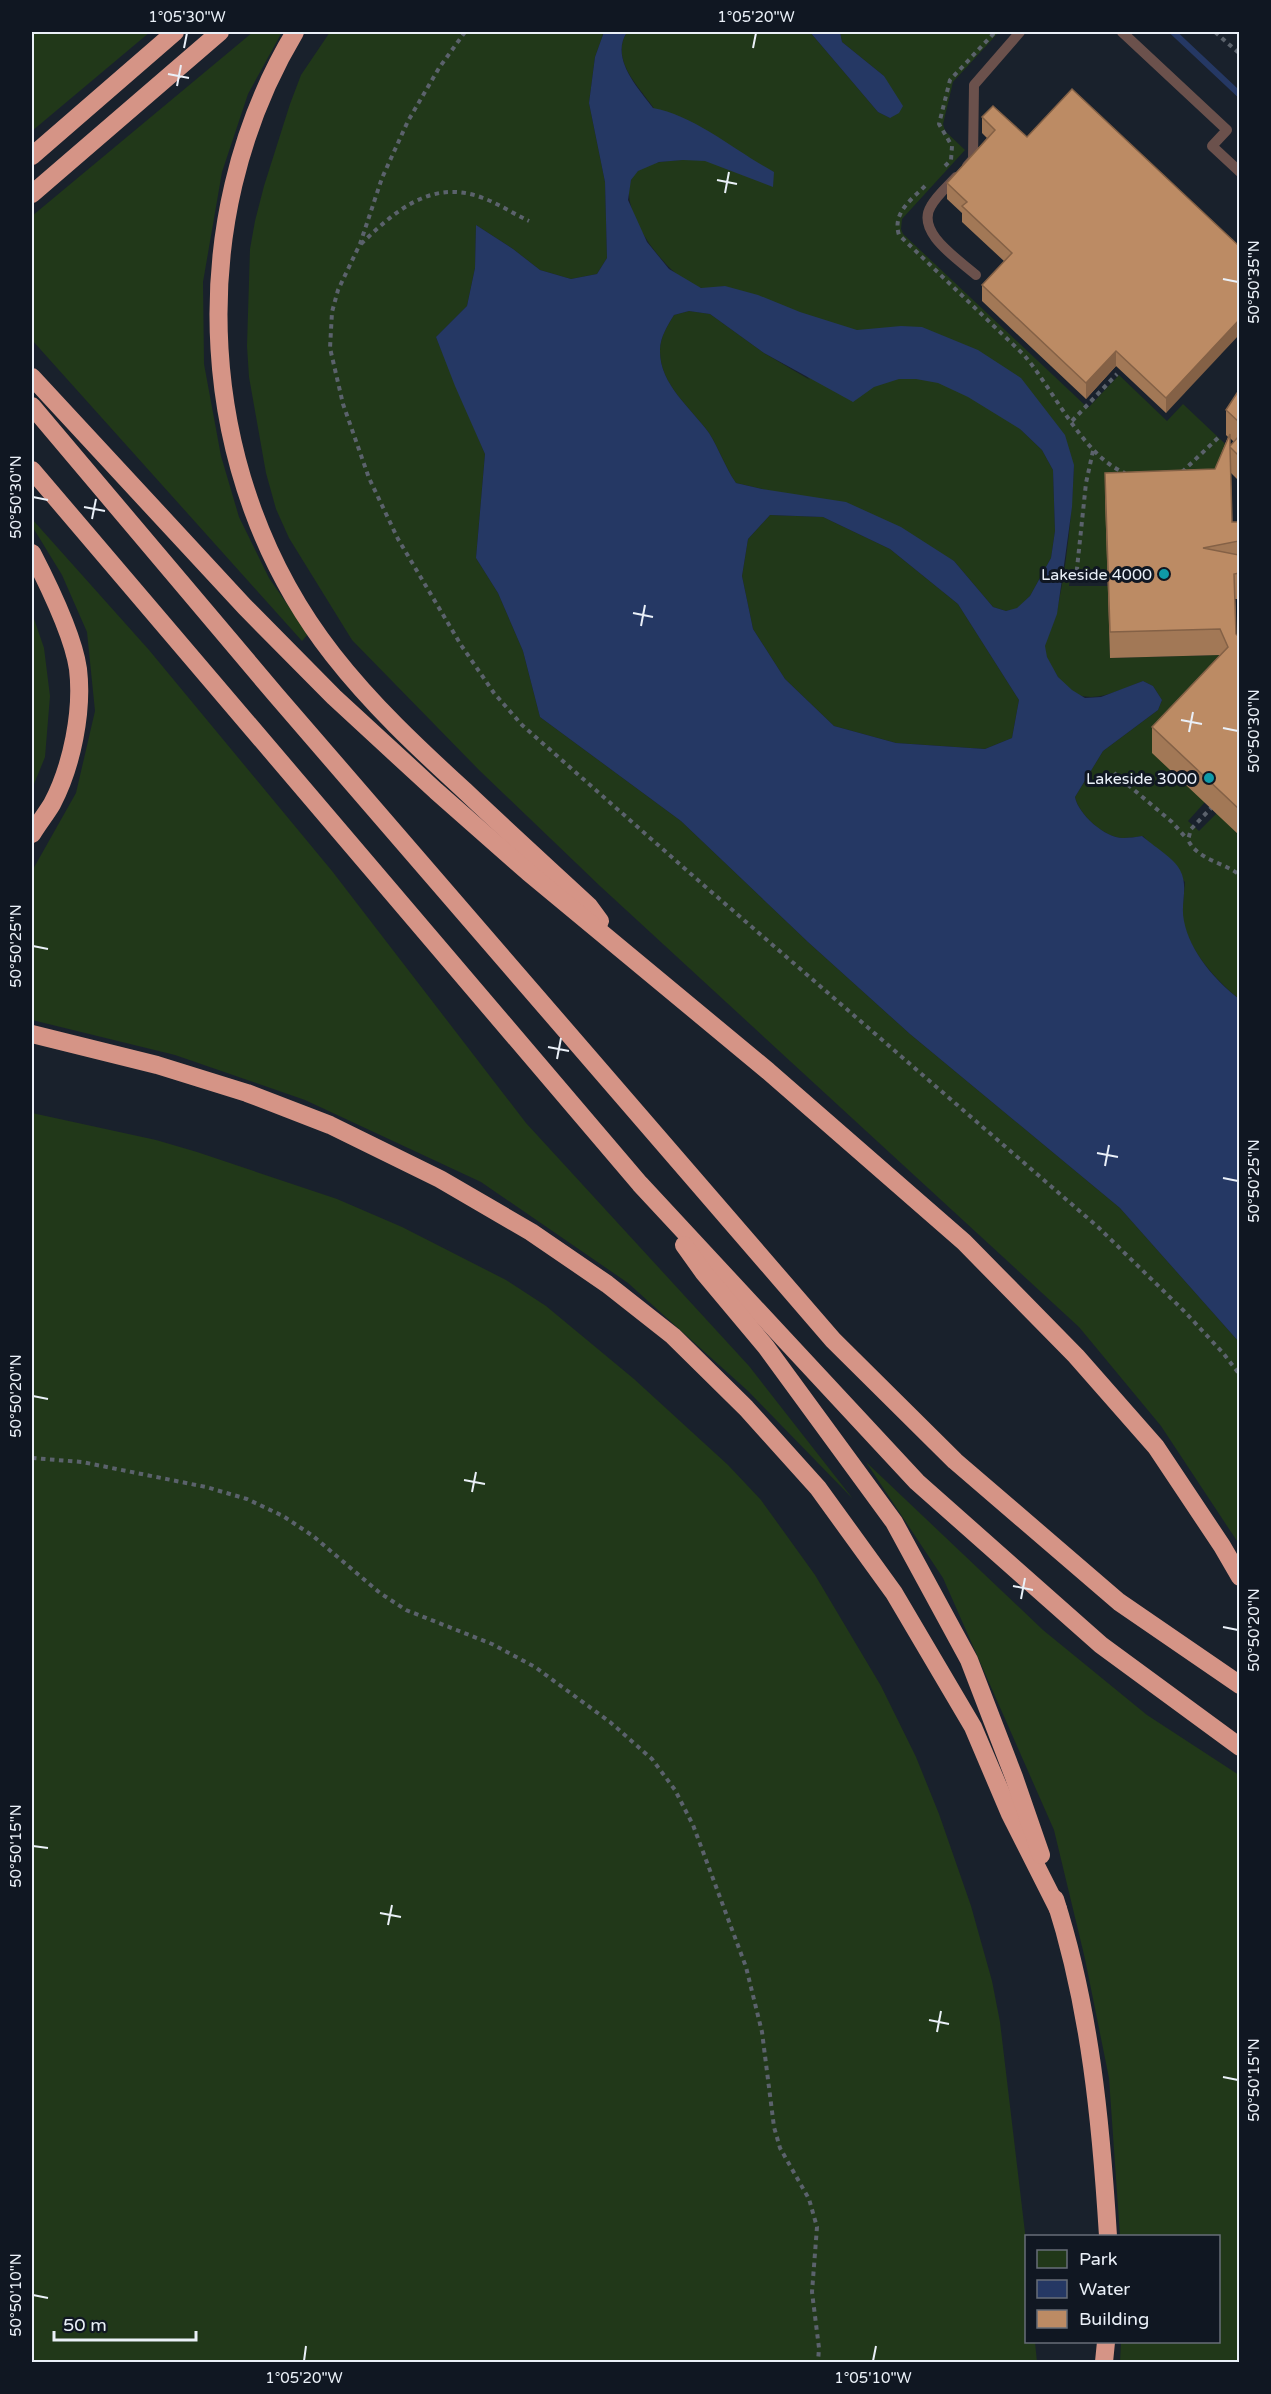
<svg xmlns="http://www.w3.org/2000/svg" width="1271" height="2394" font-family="'Varela Round',sans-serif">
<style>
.green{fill:#213819}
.water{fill:#253864;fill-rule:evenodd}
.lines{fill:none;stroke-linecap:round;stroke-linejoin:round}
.stream{stroke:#253864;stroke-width:6}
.path{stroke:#5b626c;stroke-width:4;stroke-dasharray:4.5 4.5;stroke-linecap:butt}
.lane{stroke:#6b514c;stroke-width:10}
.highway{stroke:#d59486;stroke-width:18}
.wall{fill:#a27856;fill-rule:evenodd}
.shaded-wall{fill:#846146}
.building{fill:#bc8b64;stroke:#846146;stroke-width:1.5}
.ticks{fill:none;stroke:#eaf0f8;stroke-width:2}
.culture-dot{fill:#0f9aa8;stroke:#101722;stroke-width:2}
.labels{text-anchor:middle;stroke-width:6;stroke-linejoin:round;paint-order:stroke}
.poi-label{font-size:16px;fill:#eaf0f8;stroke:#101722;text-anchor:end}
.neatline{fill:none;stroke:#eaf0f8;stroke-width:2}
.ticks-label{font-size:15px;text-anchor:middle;fill:#eaf0f8}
</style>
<rect width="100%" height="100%" fill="#19212c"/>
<!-- green -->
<g class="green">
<path d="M32,32H150L32,131Z"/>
<path d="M253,32H282L248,94L222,172L203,282L204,364L221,456L239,517L269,578L308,634L302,641L32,340V216Z"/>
<path d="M330,32H604L595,57L589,103L605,182L607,258L597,274L571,279L540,270L513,249L476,225L475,268L467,306L436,337L485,454L476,558L498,593L523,651L540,717L681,821L808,942L910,1034L1120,1208L1239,1342V1544L1161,1426L1079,1327L600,886L479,770L352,640L289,538L276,509L266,473L249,377L247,346L250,249L255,221L264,186L290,104L301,75Z"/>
<path d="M627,32H810L878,112L890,118L884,76L842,42L840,32H999L953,82L943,124L945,131L965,150L902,219L901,229L903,234L1088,408L1119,375L1167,421L1183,404L1238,456L1108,570L1071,571L1069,586H1108L1110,658L1219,655L1220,661L1153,753L1205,802L1188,821L1199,831L1217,813L1239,835V999C1216,980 1188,950 1183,919C1182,908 1184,894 1185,882L1143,836C1136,837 1130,838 1123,838C1105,838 1079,815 1075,797L1103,751L1158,710L1162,700L1153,686L1143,681C1109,694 1078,713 1055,672C1050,664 1044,655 1045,646C1046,635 1055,623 1057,611C1067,563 1072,514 1074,465L1020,429L1042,450L1053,470L1055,531L1051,558L1030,596L1017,609L1006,611L993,607L954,561L762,489L736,483C725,467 719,449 709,433C691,408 659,384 660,350C660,337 668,325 674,315L689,311L710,314L764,353L810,380L725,286C718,287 709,289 702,288C669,283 604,196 639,170C651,161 669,161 683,160C674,143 665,127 655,110C641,88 609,61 627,32Z"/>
<path d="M770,515L823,517L890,549L958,604L1019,700L1012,738L985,749L896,743L834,726L785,679L753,629L742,576L748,539Z"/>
<path d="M32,519L149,650L332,871L526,1123L749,1366L853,1499L748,1391L628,1283L481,1182L305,1100L175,1055L32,1020V871L76,793L95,711L87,632L62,575L32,526Z"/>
<path d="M32,613L44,648L50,696L45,757L32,789Z"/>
<path d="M32,1113L156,1140L197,1152L337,1199L402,1227L506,1280L546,1306L634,1379L728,1465L761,1500L815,1575L881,1686L916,1757L939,1814L971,1906L992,1981L1000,2022L1026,2241V2342H1035L1037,2362H32Z"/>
<path d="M866,1462L1043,1630L1147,1715L1239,1775V2362H1120L1121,2342H1218V2236H1120L1109,2078L1085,1959L1054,1830L943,1578Z"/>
</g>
<!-- water -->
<g class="water">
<path d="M604,32H627C610,58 637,87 653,108C694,115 737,152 774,172L773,187L705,161L683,160L659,162L638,171L631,180L628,200L647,242L669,269L701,288L725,286L758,295L800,312L857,330L901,326L922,327L978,350L1021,378L1065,435L1074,465L1072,507L1065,558L1057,614L1045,646L1047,657L1058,677L1072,690L1085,698L1101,697L1143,681L1153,686L1162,700L1158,710L1103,751L1075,797C1078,814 1105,838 1123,838C1129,838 1136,837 1142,836C1152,845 1175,859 1180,870C1189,887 1180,903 1184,921C1190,952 1215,980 1239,999V1342L1120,1208L910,1034L808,942L681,821L540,717L523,651L498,593L476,558L485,454L455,386L436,337L467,306L475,268L476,225L513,249L540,270L571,279L597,274L607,258L605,182L589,103L595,57ZM689,311L710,314L764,353L853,402L874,387L899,379H916L938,383L968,397L1020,429L1042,450L1053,470L1055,531L1051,558L1030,596L1017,608L1006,611L993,607L954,561L901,527L846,502L762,489L736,483C725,467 719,449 709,433C691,408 659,384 660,350C660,337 668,325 674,315ZM770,515L823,517L890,549L958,604L1019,700L1012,738L985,749L896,743L834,726L785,679L753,629L742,576L748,539Z"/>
<path d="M810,32H840L842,42L884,76L903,106L899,113L890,118L878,112Z"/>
</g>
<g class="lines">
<!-- stream -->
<path class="stream" d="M1173,32L1240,95"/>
<!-- path -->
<g class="path">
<path d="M465,32L439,68L408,121L382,178L360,244L338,290L332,312L330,348L343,404L369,478L398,539L461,645L494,693L522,725L700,882L1098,1227L1184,1311L1223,1353L1240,1375"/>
<path d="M1215,32L1240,54"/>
<path d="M945,166L951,160L952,146L939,124L950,80L995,32"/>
<path d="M925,186C911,200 892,213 899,235L1024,355C1054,390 1083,456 1125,473"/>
<path d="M361,244C395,211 432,178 483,198C499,204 514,214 529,221"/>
<path d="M1072,421L1117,374"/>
<path d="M1093,451L1086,483L1076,578H1110"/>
<path d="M1182,472L1220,436"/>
<path d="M1114,773L1172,822L1187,839"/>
<path d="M1213,806L1191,829L1188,840C1198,860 1223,862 1240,875"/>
<path d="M32,1458L82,1462L206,1487L247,1499L283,1516L313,1536L380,1593L406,1610L492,1644L535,1667L610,1722L652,1759L675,1790L693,1825L746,1967L762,2032L774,2127L780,2148L809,2199L817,2227L812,2292L819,2348L818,2362"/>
</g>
<!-- lane -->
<g class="lane">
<path d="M1122,32L1227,130L1212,146L1240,172"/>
<path d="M967,166L973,159L974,85L1020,32"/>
<path d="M956,177C948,186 937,195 931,206C915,232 958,259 976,275"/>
</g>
<!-- highway -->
<g class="highway">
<path d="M295,32C181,222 195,479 333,655C372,705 418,748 465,791C506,830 548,868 589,906L600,921"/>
<path d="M32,156L175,32"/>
<path d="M32,194L220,32"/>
<path d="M32,377L245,607L334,697L436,791L528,872L768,1071L964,1242L1076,1356L1156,1447L1222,1546L1240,1577"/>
<path d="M32,406L276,695L833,1340L955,1461L1119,1602L1240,1685"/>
<path d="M32,470L640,1184L917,1482L1101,1645L1240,1747"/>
<path d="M32,553C48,584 73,634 78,669C83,711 72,766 52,804C46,814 38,824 32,834"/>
<path d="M32,1034L157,1065L247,1093L330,1125L440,1179L531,1232L607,1284L673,1336L746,1408L818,1488L894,1593L973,1727L1010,1814L1058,1909"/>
<path d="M684,1245L704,1273L766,1347L894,1522L969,1660L1014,1777L1041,1855"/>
<path d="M1055,1899C1090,2008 1101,2122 1108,2236"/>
<path d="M1104,2362L1106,2342"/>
</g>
</g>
<!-- wall -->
<g class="wall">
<path d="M982,117L1027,137L1239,246L1166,413L1116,366L1086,399L982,301V285L1005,262L962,222V213L947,199V183L987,138L982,133Z"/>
<path d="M1239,390V481L1231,473L1232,522H1239V599H1235L1236,634L1239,637V835L1152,753V727L1220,656V655L1110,658L1105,498V473L1215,469L1228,437L1226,435V410ZM1230,438L1234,442L1230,446Z"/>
</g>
<!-- shaded-wall -->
<g class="shaded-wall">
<path d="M1239,320V335L1166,413V398Z"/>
<path d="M1116,351V366L1086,399V383Z"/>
</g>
<!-- building -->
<g class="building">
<path d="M1072,89L1239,246V320L1166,398L1116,351L1086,383L982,285L1012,253L962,206L967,202L947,183L995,130L982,117L993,106L1027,137Z"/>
<path d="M1239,390V422L1226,410Z"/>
<path d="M1230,434V446L1239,436V456L1230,447L1232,522H1239V541L1203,548L1239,555V573L1234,574L1236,634L1239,637V809L1152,727L1228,647L1220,629L1110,632L1105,473L1215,469Z"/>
</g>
<!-- ticks -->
<path class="ticks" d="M184,48L187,33M753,48L756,33M168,74L189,78M177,86L181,65M717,180L737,184M725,193L729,172M1223,279L1238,282M33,497L48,500M84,507L105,511M92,519L96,499M633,613L653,617M641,626L645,605M1181,720L1202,724M1223,728L1238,731M1189,732L1193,712M33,946L48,949M548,1047L569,1051M557,1059L561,1038M1097,1153L1118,1157M1105,1166L1109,1145M1223,1178L1238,1181M33,1396L48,1399M464,1480L485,1484M472,1492L476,1472M1013,1586L1033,1590M1021,1599L1025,1578M1223,1627L1238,1630M33,1846L48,1848M380,1913L401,1917M388,1925L392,1905M929,2020L949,2024M937,2032L941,2011M1223,2077L1238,2080M33,2295L48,2298M304,2361L306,2346M873,2361L876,2346"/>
<!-- markers -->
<g class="culture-dot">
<circle cx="1164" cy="574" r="6"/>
<circle cx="1209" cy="778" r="6"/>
</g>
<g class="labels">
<!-- poi labels -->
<g class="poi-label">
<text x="1152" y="580">Lakeside 4000</text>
<text x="1197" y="784">Lakeside 3000</text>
</g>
</g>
<!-- border -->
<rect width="1271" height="2394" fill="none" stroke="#101722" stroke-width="66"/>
<!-- legend -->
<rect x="1025" y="2235" width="195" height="108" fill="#101722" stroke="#676e78" stroke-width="1.5"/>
<rect x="1037" y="2250" width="30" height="18" fill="#213819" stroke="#676e78" stroke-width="1.5"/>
<text x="1079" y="2265" font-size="18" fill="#eaf0f8">Park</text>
<rect x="1037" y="2280" width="30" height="18" fill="#253864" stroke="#676e78" stroke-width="1.5"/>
<text x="1079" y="2295" font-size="18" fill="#eaf0f8">Water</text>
<rect x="1037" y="2310" width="30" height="18" fill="#bc8b64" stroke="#676e78" stroke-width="1.5"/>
<text x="1079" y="2325" font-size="18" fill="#eaf0f8">Building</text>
<!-- scale -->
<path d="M54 2331v9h142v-9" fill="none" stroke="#eaf0f8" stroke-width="3"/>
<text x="63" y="2331" font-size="18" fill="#eaf0f8" stroke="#101722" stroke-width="4.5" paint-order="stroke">50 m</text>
<rect x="33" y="33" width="1205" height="2328" class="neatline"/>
<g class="ticks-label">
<text x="187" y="22">1°05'30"W</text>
<text x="756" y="22">1°05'20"W</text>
<text transform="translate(1254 282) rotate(-90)" y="5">50°50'35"N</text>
<text transform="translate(16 497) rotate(-90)" y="5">50°50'30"N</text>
<text transform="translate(1254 731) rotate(-90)" y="5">50°50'30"N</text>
<text transform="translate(16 946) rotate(-90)" y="5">50°50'25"N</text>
<text transform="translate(1254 1181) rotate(-90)" y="5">50°50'25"N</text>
<text transform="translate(16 1396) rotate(-90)" y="5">50°50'20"N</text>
<text transform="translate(1254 1630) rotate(-90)" y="5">50°50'20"N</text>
<text transform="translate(16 1846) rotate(-90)" y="5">50°50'15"N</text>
<text transform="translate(1254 2080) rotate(-90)" y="5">50°50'15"N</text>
<text transform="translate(16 2295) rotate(-90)" y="5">50°50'10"N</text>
<text x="304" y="2383">1°05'20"W</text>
<text x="873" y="2383">1°05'10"W</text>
</g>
</svg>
